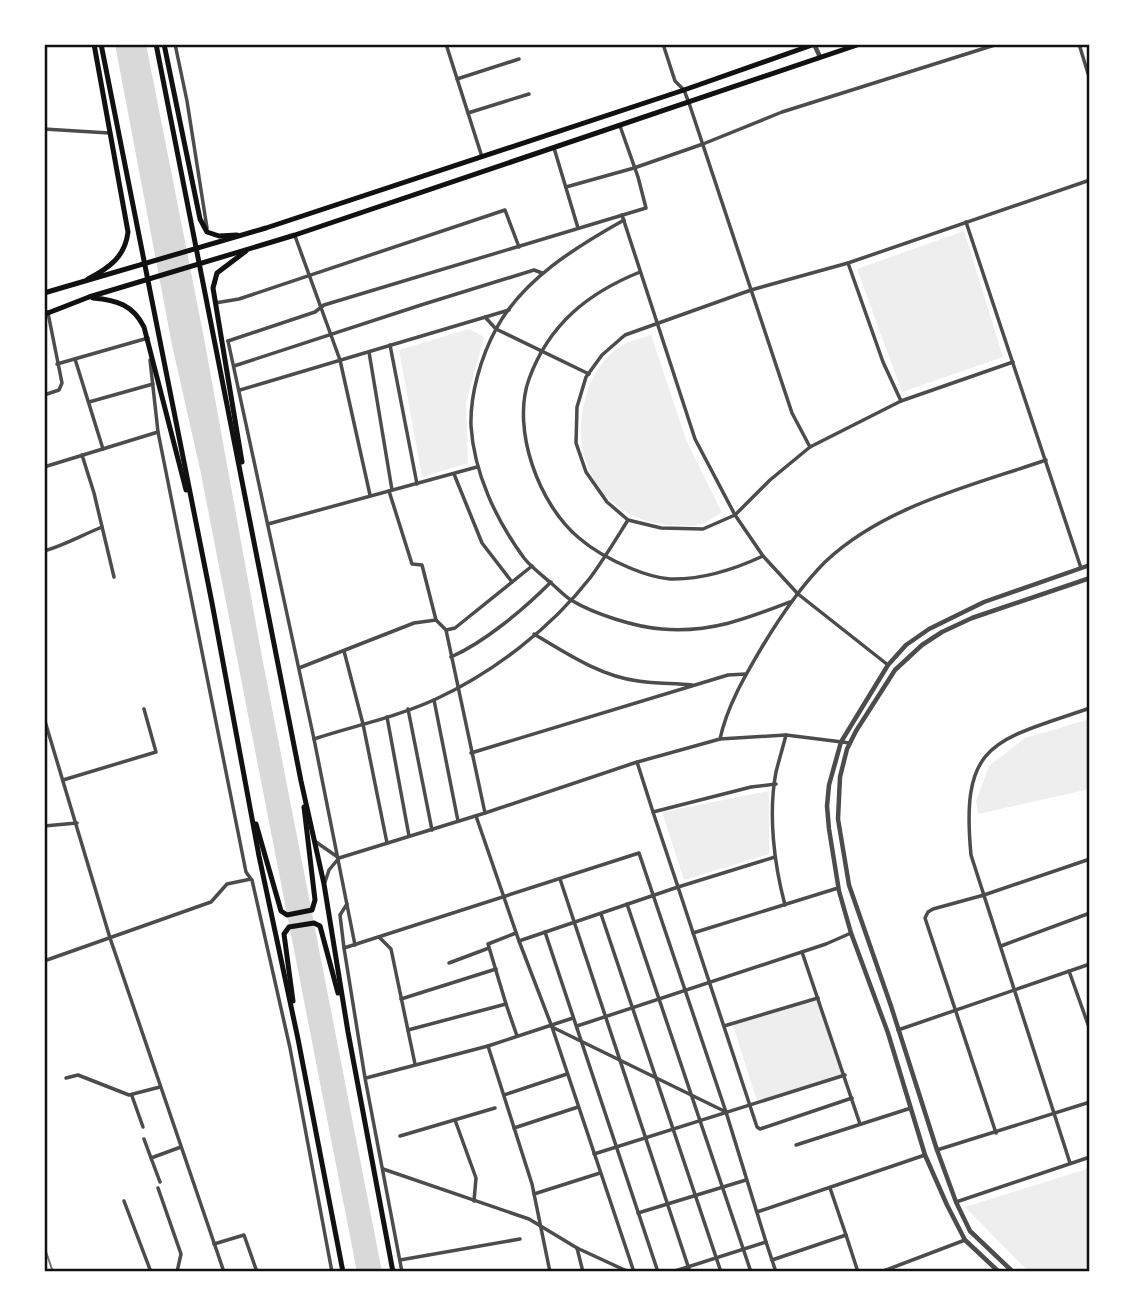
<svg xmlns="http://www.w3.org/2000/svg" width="1134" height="1316" font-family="Rubik,sans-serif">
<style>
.green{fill:#eee}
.water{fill:#d9d9d9}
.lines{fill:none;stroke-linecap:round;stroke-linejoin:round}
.minor{stroke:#4c4c4c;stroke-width:3.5}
.tertiary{stroke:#4c4c4c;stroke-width:4.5}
.primary{stroke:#111;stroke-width:5}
.rail{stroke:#707070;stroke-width:2}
.neatline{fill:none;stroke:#111;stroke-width:2.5}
</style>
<rect width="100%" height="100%" fill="#fff"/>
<!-- green -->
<g class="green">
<path d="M964,231L1003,357L902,392L857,269Z"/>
<path d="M469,329L484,337L466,403L468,463L422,477L399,350Z"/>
<path d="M651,335L686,440L722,513C715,516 706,523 698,525C692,527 683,525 677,525C605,526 565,458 587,393C593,374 607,353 626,343C633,340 643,338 651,335Z"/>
<path d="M1090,719V789L978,814L976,801L989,766L1025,738Z"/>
<path d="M769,791V854L684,880L662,812Z"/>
<path d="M819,1000L844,1073L757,1101L733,1025Z"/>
<path d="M1090,1168V1272H1029L965,1207Z"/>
</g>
<!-- water -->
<path class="water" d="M115,44H146L204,338L262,657L382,1272H357L200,469L172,345Z"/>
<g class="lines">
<!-- minor -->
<g class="minor">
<path d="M175,44L187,101L207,228"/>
<path d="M446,44L482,157"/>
<path d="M663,44L675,81L684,90L689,103L792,413L810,447"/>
<path d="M1079,44L1090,80"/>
<path d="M457,79L519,59"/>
<path d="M468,113L529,94"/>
<path d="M44,129L109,133"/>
<path d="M554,148L578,228"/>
<path d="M566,187L634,168L703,144L782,112L998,44"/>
<path d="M622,215L695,439L735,515L763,556L798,594L888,665"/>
<path d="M624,220C576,247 523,279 496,329C481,357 470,394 471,426C474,473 496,520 524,558C531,567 542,575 551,583C557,588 564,596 571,600C594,614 635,627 662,629C710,633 746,619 790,602"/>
<path d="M966,222L1081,568"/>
<path d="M295,236L340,360L370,495"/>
<path d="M848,263L883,362L901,401"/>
<path d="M640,272C588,293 549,324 529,379C511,429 539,505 579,538C595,552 611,560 630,568C642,573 657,578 670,579C702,580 735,569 763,556"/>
<path d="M215,303L239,299L505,210L519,247"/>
<path d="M485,317L496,329L589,374"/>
<path d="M228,341L314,739L355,945"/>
<path d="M228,341L315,312L324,305L646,208L638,177L620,126"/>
<path d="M390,345L417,484"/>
<path d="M369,352L392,490"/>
<path d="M75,359L103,449"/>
<path d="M1013,362L901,401L810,447L770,480L735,515L703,529L661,528L628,520L607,502L586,472L576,443L577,407L586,377L602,355L625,335L751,290L848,263L1090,180"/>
<path d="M57,364L148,338"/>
<path d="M234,366L421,305L534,270L542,273"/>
<path d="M240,390L509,310"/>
<path d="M44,395L59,390L62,383L48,313"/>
<path d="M89,402L153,384"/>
<path d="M82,455L94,493L114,577"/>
<path d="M44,467L158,432"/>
<path d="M454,474L482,543L512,582"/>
<path d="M389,491L412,564L422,565L436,620"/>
<path d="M268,524L477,467"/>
<path d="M44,551C65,545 82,535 102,527"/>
<path d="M446,630L455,628L532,566"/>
<path d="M534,634C566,653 600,676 638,681C656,684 674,683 692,685"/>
<path d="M344,651L363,724L387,843"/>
<path d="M451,657C485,642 524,609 551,582"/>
<path d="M299,668L414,623L436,620L446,630L485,813"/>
<path d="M434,700L458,821"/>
<path d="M408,709L432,830"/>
<path d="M387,717L409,836"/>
<path d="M44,718L110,938L224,1272"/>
<path d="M314,739C354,726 397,717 436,699C494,672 551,628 590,578C604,559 616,539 628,520"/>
<path d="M720,739C727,706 745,676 762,647C780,617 800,587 825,562C884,506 971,486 1046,460"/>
<path d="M471,753L728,675L746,674"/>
<path d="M637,762L653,812"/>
<path d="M63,780L156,752L144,709"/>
<path d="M476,816L519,941L552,1027L634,1272"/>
<path d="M44,826L77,823"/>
<path d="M316,842L339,858"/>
<path d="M775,857L678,887L653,812L751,787L776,784"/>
<path d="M560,879L690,1272"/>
<path d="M252,880L290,1048L332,1272"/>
<path d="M325,882L329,870L339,858L485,813L634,763L720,739L786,735"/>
<path d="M347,904L340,915L344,948L365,1078L402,1272"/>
<path d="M627,904L751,1272"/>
<path d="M785,905C774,864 768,814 776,772C779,760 783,747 786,735L850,743"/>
<path d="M601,914L721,1272"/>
<path d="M545,932L658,1272"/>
<path d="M693,933L838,888"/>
<path d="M379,937L391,949L415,1064"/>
<path d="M519,941L678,887L757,1127L760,1129L852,1098"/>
<path d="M1001,946L1090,913"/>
<path d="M344,948L639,853L726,1112L766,1242"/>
<path d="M802,952L860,1124"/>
<path d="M44,961L211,902L227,884L251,879L246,872L158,432L150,360"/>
<path d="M449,963L489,948"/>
<path d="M1069,971L1090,1030"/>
<path d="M401,999L496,969"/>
<path d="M506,1004L517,1036"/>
<path d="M577,1026L826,944L851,933"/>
<path d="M724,1026L818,998"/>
<path d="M552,1027L724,1111"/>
<path d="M408,1030L506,1004L488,944L516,933"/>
<path d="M898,1030L1090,964"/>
<path d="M488,1046L573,1018"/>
<path d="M66,1078L78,1075L129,1095L160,1087"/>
<path d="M366,1078L488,1046L532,1184L550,1272"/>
<path d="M504,1095L567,1074"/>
<path d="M132,1096L143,1127"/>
<path d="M455,1120L476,1178L474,1201"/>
<path d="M514,1128L578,1107"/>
<path d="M996,1133L925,918L928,912L933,909L984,895L1090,859"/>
<path d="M400,1136L495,1108"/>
<path d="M144,1139L151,1158"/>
<path d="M796,1145L911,1108"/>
<path d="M937,1150L1090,1102"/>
<path d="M594,1154L845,1075"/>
<path d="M1070,1163L971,855C960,740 995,741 1090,708"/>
<path d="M383,1169L529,1219L577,1248L629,1272"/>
<path d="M160,1182L151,1158L181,1147"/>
<path d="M158,1188L181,1254L177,1272"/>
<path d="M830,1188L846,1235"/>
<path d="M534,1194L600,1173"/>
<path d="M124,1201L151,1272"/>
<path d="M956,1202L1090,1157"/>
<path d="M757,1212L925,1155"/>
<path d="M638,1213L746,1180"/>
<path d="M214,1244L244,1235L257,1272"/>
<path d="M577,1248L583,1272"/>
<path d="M400,1260L520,1239"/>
<path d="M772,1260L846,1235L858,1272"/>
<path d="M672,1272L766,1242L776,1272"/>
<path d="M881,1272L965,1240"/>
</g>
<!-- tertiary -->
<g class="tertiary">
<path d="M814,44L820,57"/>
<path d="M999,1272L965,1240L947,1205L925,1155L888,1033L851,933L839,891L829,829L827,806L829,785L841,742L888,665L906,645L929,629L984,602L1090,565"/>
<path d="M1013,1272L970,1231L956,1202L937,1150L891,1006L849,885L838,819L840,777L847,749L856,731L895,670L922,645L942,632L972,618L1090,578"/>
</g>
<!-- primary -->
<g class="primary">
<path d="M101,44L212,603L259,856L298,1039L343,1272"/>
<path d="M156,44L301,781L324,884L348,1032L393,1272"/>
<path d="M164,44L200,219L207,232L219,236L237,235"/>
<path d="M88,279C109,268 125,257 128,232L94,44"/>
<path d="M44,293L266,228L684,90L815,44"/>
<path d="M93,298C117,300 133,305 144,327L186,490"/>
<path d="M44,312L48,313L89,297L295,235L860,44"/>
<path d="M242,462L213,288L217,273L246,251"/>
<path d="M256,824L281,911L287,915L312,910L315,900L304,807"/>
<path d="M293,1001L284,934L289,927L314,923L320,926L338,993"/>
</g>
<!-- rail -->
<path class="rail" d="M44,1246L53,1272"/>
</g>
<!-- border -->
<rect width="1134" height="1316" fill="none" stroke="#ffffff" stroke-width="91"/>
<rect x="46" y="46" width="1042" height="1224" class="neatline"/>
</svg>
